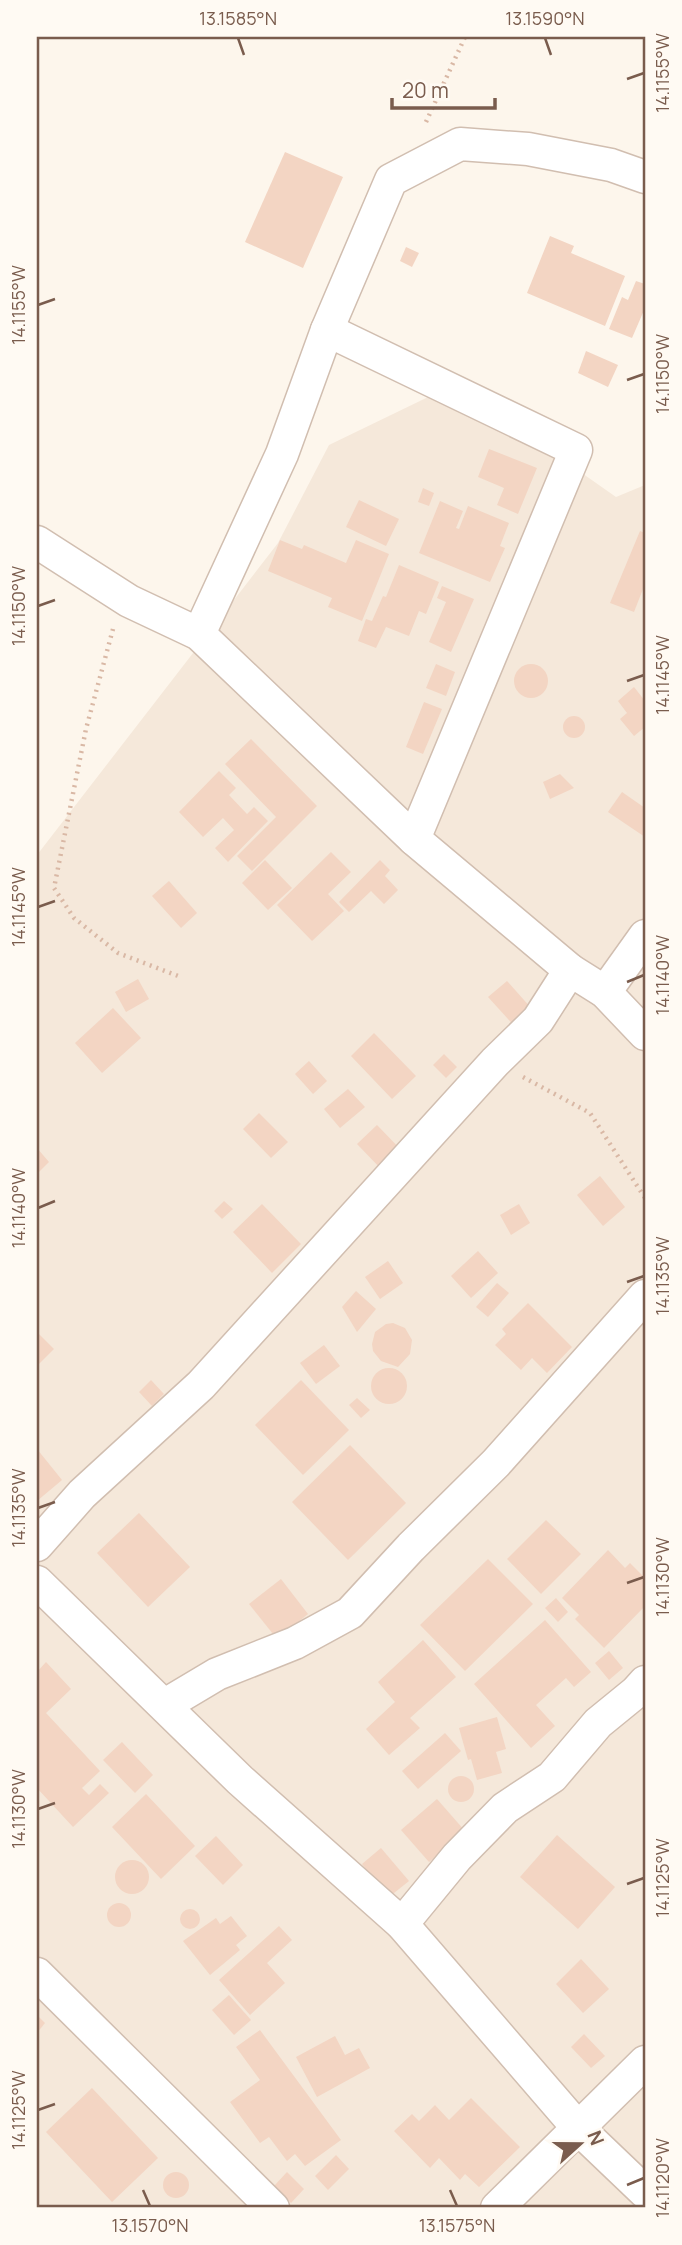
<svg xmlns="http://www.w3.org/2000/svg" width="682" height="2245" font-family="Manrope,sans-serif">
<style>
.residential{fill:#f5e8da}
.building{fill:#f3d5c3}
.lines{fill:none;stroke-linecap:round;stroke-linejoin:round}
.minor-casing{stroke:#d1beb0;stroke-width:35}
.path{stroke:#d9b8a5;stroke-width:4.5;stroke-dasharray:2 5;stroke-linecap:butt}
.minor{stroke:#fff;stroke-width:32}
.ticks{fill:none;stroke:#7a5c4d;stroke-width:2.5}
.neatline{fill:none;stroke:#7a5c4d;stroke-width:2.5}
.ticks-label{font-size:18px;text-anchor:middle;fill:#7a5c4d}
</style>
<rect width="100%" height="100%" fill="#fdf6ec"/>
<!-- residential -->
<path class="residential" d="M455,384L616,497L645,485V2208H37V855L278,543L329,445Z"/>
<!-- building -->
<g class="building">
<path d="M285,152L343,177L303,268L245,242Z"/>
<path d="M550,236L574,246L571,253L625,276L605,326L527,293Z"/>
<path d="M406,247L419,253L412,267L400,261Z"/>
<path d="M636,281L645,284V308L632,338L609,329L622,297L628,300Z"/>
<path d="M586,351L618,365L608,387L578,373Z"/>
<path d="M489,449L537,468L518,514L497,505L504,488L478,477Z"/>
<path d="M423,488L434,493L429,506L418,502Z"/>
<path d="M359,500L399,519L386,546L346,527Z"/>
<path d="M440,501L463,511L456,528L459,529L468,506L509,523L500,546L505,548L490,582L419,553Z"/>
<path d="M640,531L645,533V584L634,612L610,603Z"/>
<path d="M280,540L302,549L304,545L346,563L356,540L389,554L362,621L328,607L332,598L268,571Z"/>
<path d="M399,565L439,582L426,614L419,611L409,636L386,627L376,648L358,641L366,619L372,621L383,596L386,597Z"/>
<path d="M442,586L474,599L451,652L429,642L446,602L437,598Z"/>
<circle cx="531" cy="681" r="17"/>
<path d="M436,664L455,672L446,696L426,688Z"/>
<path d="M634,687L645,701V727L634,736L620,719L627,713L618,701Z"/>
<path d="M424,702L442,709L423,754L406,747Z"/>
<circle cx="574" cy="727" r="11"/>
<path d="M251,739L317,806L252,871L237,856L276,817L225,764Z"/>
<path d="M219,771L236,788L229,795L247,814L254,807L268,821L228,862L215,848L234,830L223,818L203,837L179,812Z"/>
<path d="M560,774L574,788L550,799L543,782Z"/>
<path d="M622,792L645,808V837L608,812Z"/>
<path d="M331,852L351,872L328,894L344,911L312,941L277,905Z"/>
<path d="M265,860L292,888L268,910L242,883Z"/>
<path d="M380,860L390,870L385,876L398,890L384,904L371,891L349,912L339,902Z"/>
<path d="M169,881L197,913L181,928L152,896Z"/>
<path d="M138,979L149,999L126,1012L115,992Z"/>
<path d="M507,981L532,1009L518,1030L488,997Z"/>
<path d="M113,1008L141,1038L102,1073L75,1043Z"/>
<path d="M374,1033L416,1076L392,1099L351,1056Z"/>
<path d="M444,1054L457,1067L446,1078L433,1065Z"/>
<path d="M309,1061L327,1081L313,1094L295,1074Z"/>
<path d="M348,1089L365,1107L340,1128L324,1109Z"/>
<path d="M259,1113L288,1142L271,1158L243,1129Z"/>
<path d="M377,1125L404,1153L384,1172L357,1144Z"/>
<path d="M37,1148L49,1162L37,1174Z"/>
<path d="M600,1176L625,1207L603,1226L577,1195Z"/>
<path d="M224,1201L233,1209L222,1219L214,1211Z"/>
<path d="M262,1204L301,1244L272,1273L233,1232Z"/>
<path d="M519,1204L530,1223L511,1235L500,1215Z"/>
<path d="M478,1251L498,1273L471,1298L451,1276Z"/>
<path d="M388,1261L403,1283L380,1299L365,1277Z"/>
<path d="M497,1283L509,1293L488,1317L476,1307Z"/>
<path d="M356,1291L376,1309L357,1332L342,1307Z"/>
<path d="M528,1303L572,1347L547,1373L532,1358L521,1370L495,1345L506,1334L502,1329Z"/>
<path d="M393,1323L405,1328L412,1340L410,1354L398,1367L381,1361L373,1351L372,1344L375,1332L386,1324Z"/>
<path d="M37,1332L54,1349L37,1366Z"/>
<path d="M324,1345L340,1366L316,1384L300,1363Z"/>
<circle cx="389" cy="1386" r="18"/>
<path d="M151,1380L164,1394L152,1406L139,1392Z"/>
<path d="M301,1380L349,1430L303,1475L255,1425Z"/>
<path d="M357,1398L370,1410L361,1418L349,1405Z"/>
<path d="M350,1445L406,1503L348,1560L292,1502Z"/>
<path d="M37,1449L62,1480L37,1501Z"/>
<path d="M139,1513L190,1567L148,1607L97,1553Z"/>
<path d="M546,1520L581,1554L541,1594L507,1559Z"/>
<path d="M608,1550L625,1568L630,1563L645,1578V1606L604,1648L575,1619L579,1615L562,1598Z"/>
<path d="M488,1559L533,1604L465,1671L420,1625Z"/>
<path d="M281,1579L308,1614L277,1639L249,1604Z"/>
<path d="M556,1598L568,1612L558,1622L545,1608Z"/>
<path d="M545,1620L591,1672L574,1687L566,1678L536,1705L555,1726L531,1748L474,1684Z"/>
<path d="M423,1640L456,1677L410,1718L420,1728L389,1755L366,1729L395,1702L378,1682Z"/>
<path d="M609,1651L623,1668L609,1680L595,1663Z"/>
<path d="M46,1662L71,1689L46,1713L100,1771L82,1788L89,1795L100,1784L109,1793L73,1827L37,1788V1672Z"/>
<path d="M497,1717L506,1749L496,1752L502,1773L477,1780L471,1759L468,1760L459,1728Z"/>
<path d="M445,1733L461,1751L418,1789L402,1771Z"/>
<path d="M122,1742L153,1775L135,1793L103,1760Z"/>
<circle cx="461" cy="1789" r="13"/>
<path d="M146,1794L195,1846L161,1879L112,1827Z"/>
<path d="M437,1799L465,1831L429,1862L401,1830Z"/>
<path d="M557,1835L615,1887L578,1929L520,1877Z"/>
<path d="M216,1836L243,1865L223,1885L195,1856Z"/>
<path d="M381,1848L409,1881L389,1897L362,1864Z"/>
<circle cx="132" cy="1877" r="17"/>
<circle cx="119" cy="1915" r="12"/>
<circle cx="190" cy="1919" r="10"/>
<path d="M231,1916L247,1936L236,1945L240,1950L210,1975L183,1941L216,1918L220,1924Z"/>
<path d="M279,1926L292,1940L267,1963L285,1983L250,2015L219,1980Z"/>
<path d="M581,1959L609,1989L583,2013L556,1984Z"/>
<path d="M229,1995L251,2020L234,2035L212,2010Z"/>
<path d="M37,2015L45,2023L37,2033Z"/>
<path d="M260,2030L341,2140L305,2166L295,2154L287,2161L269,2137L260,2143L230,2102L260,2080L236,2047Z"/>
<path d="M584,2034L605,2056L591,2068L571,2047Z"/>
<path d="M335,2036L345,2055L359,2048L370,2068L317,2097L296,2057Z"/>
<path d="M92,2088L158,2158L112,2202L46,2132Z"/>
<path d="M471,2098L520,2147L479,2187L465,2174L460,2180L439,2158L430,2168L394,2131L412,2114L419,2121L435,2105L449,2120Z"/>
<path d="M336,2155L349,2169L328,2190L315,2176Z"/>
<path d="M287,2172L304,2189L291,2203L274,2186Z"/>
<circle cx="176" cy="2185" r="13"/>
</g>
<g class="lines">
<defs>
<g id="minor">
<path d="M327,330L576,450L414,839"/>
<path d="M37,542L129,601L199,634L414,839L570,970L605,992L645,1034"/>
<path d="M199,634L282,454L327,330L391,180L460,144L528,149L611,165L645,177"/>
<path d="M605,992L645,936"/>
<path d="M37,1545L82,1494L201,1385L495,1062L538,1020L570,970"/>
<path d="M37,1582L240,1780L402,1924L579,2129L645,2192"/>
<path d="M165,1705L217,1674L295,1643L350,1613L411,1547L496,1463L645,1296"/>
<path d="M402,1924L457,1857L505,1808L552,1777L598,1723L636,1692L645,1682"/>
<path d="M37,1974L273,2208"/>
<path d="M497,2208L645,2062"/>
</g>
</defs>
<!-- minor casing -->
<use href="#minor" class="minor-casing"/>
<!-- path -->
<g class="path">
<path d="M426,122L465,37"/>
<path d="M113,629L86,729L54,888L74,918L118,953L181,977"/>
<path d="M523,1077L590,1113L645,1198"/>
</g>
<!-- minor -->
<use href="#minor" class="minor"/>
</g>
<!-- ticks -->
<path class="ticks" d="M238,38L244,55M545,38L551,55M627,79L644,73M38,305L55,299M627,380L644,374M38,606L55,600M627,681L644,675M38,907L55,901M627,982L644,975M38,1208L55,1201M627,1282L644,1276M38,1508L55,1502M627,1583L644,1577M38,1809L55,1803M627,1884L644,1878M38,2110L55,2104M627,2185L644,2178M143,2190L150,2206M450,2190L457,2206"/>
<!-- border -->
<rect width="682" height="2245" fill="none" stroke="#fffaf3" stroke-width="77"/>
<!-- north arrow -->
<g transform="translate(580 2144) rotate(69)" stroke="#fffaf3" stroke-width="5" paint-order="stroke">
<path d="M0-5L12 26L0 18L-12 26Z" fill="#7a5c4d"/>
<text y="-10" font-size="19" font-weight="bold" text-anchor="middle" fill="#7a5c4d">N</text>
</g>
<!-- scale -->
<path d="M392 98v10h103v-10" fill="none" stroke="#7a5c4d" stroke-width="3.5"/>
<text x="402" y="98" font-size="21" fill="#7a5c4d" stroke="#fffaf3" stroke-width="5" paint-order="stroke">20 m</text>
<rect x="38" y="38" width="606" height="2168" class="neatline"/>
<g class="ticks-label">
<text x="238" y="25">13.1585°N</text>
<text x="545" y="25">13.1590°N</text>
<text transform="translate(663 73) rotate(-90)" y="6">14.1155°W</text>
<text transform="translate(19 305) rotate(-90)" y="6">14.1155°W</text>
<text transform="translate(663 374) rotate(-90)" y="6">14.1150°W</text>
<text transform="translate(19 606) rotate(-90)" y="6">14.1150°W</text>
<text transform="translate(663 675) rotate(-90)" y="6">14.1145°W</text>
<text transform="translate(19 907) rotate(-90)" y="6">14.1145°W</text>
<text transform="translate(663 975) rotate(-90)" y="6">14.1140°W</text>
<text transform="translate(19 1208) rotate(-90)" y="6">14.1140°W</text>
<text transform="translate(663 1276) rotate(-90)" y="6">14.1135°W</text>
<text transform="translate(19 1508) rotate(-90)" y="6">14.1135°W</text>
<text transform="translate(663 1577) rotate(-90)" y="6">14.1130°W</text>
<text transform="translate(19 1809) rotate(-90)" y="6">14.1130°W</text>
<text transform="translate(663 1878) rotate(-90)" y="6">14.1125°W</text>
<text transform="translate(19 2110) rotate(-90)" y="6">14.1125°W</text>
<text transform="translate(663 2178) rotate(-90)" y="6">14.1120°W</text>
<text x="150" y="2232">13.1570°N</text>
<text x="457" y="2232">13.1575°N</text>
</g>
</svg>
